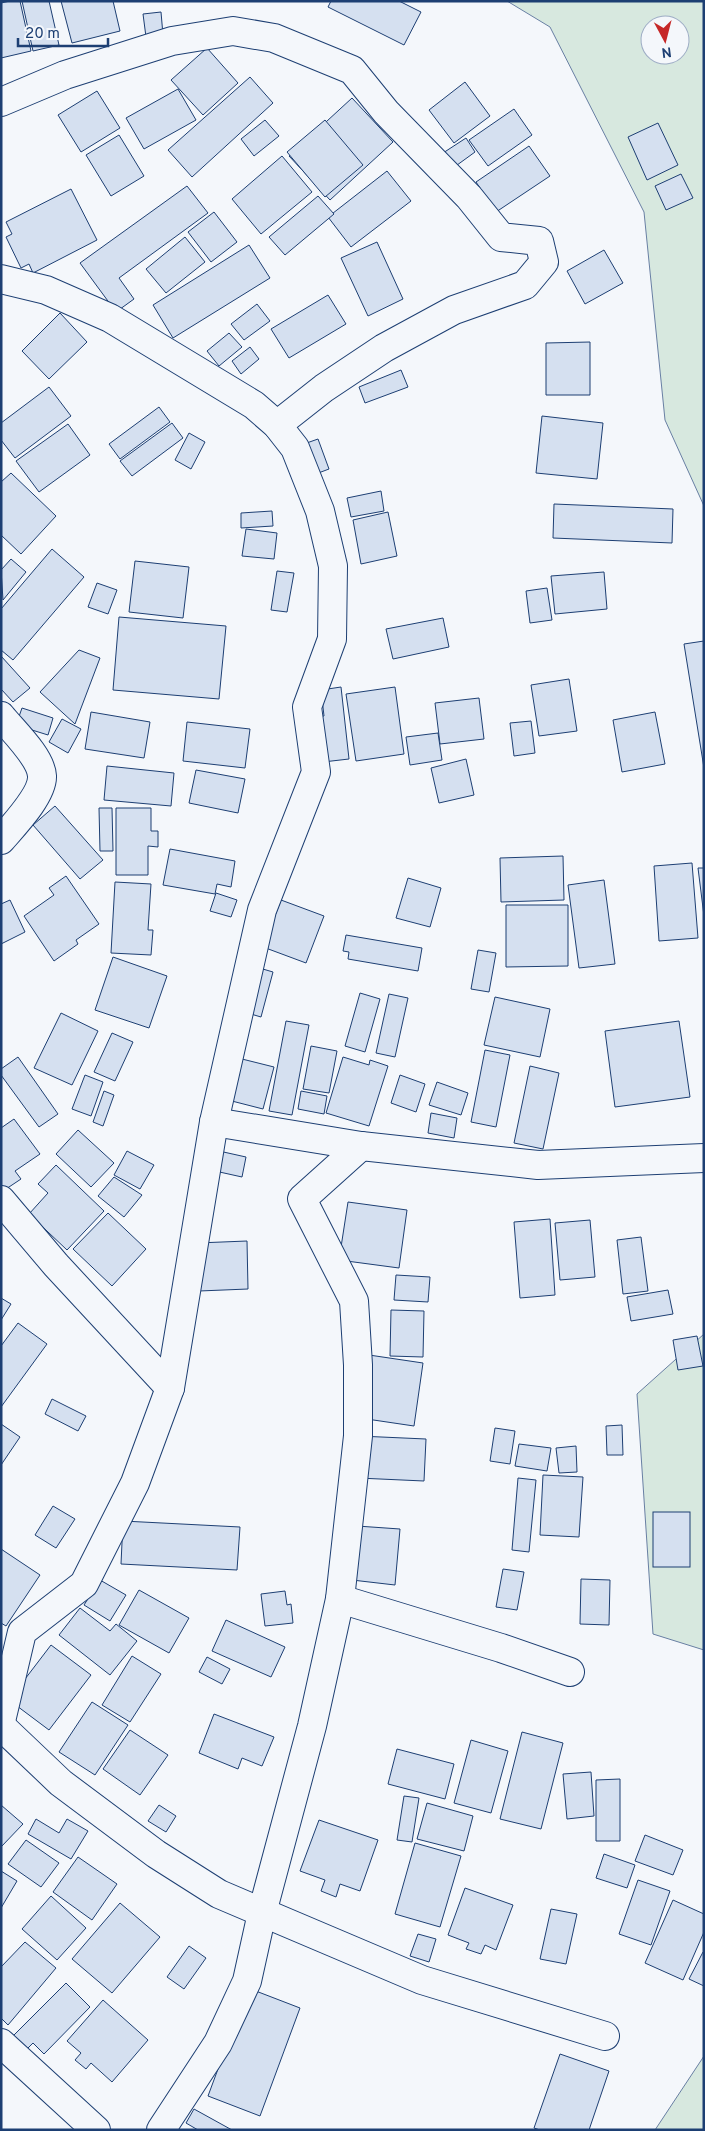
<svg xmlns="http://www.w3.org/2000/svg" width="705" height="2131" font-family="Overpass,sans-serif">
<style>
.green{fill:#d7e8df;stroke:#687fa3;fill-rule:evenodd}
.building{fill:#d5e0f0;stroke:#1d3f73}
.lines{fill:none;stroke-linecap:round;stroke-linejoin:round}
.minor-casing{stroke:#1d3f73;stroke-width:30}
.minor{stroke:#f4f7fb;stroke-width:28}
</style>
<rect width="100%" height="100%" fill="#f4f7fb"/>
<!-- green -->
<g class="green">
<path d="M507,1H704V506L665,420L644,212L550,27ZM650,25H680V55H650Z"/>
<path d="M704,1334V1650L653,1634L637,1394Z"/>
<path d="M704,2056V2130H655Z"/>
</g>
<!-- building -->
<g class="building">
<path d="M10,1H20L31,51L1,58V3Z"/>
<path d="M22,1H49L59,45L33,51Z"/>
<path d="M61,1H113L120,31L72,43Z"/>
<path d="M331,1H399L421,12L404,45L328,7Z"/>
<path d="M161,12L163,35L146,37L143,14Z"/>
<path d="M207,48L238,83L203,115L171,80Z"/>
<path d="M250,77L273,103L192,177L168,150Z"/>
<path d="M465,82L490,116L454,143L429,110Z"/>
<path d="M178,89L196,120L144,149L126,118Z"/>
<path d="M97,91L120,128L81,152L58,115Z"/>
<path d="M352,98L393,142L330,200L289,156Z"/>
<path d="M514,109L532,135L488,166L469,140Z"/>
<path d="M265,120L279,136L254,156L241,139Z"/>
<path d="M325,120L363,165L325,197L287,152Z"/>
<path d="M658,123L678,165L647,180L628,137Z"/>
<path d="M119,135L144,176L111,196L86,155Z"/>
<path d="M466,138L475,152L453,168L443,153Z"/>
<path d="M529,146L550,176L496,212L476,182Z"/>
<path d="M282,156L312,192L261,234L232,199Z"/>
<path d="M387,171L411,201L351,247L328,217Z"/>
<path d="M681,174L693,198L666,210L655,186Z"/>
<path d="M187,186L208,213L119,278L134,299L116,312L80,263Z"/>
<path d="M71,189L97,240L33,273L29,264L21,268L6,237L12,234L6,222Z"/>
<path d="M318,196L334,214L285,255L269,237Z"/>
<path d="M214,212L237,242L211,262L188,232Z"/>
<path d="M185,237L205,262L166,293L146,269Z"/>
<path d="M377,242L403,299L368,316L341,258Z"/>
<path d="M249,245L270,278L173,338L153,305Z"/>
<path d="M604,250L623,283L585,304L567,271Z"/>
<path d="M328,295L346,324L289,358L271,329Z"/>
<path d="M257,304L270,321L244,340L231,324Z"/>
<path d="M60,313L87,342L49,379L22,351Z"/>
<path d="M229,333L242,347L219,366L207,351Z"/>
<path d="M590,342V395H546V343Z"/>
<path d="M250,347L259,359L241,374L232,361Z"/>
<path d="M401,370L408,387L365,403L359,387Z"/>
<path d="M49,387L71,416L15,458L1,440V423Z"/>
<path d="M159,407L170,422L120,459L109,444Z"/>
<path d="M542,416L603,423L597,479L536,473Z"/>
<path d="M172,423L183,438L132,476L120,461Z"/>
<path d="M68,424L90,455L39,492L16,461Z"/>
<path d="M189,433L205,442L191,469L175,460Z"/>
<path d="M318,439L329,469L313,475L301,445Z"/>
<path d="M11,473L56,516L21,554L1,535V482Z"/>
<path d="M381,491L384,511L351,517L347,498Z"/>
<path d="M554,504L673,509L672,543L553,538Z"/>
<path d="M272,511L273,526L241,528V513Z"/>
<path d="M388,512L397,556L361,564L353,520Z"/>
<path d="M246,529L277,533L274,559L242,556Z"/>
<path d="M52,549L84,577L13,660L1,650V609Z"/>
<path d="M11,559L26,572L3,600L1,570Z"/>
<path d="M135,561L189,567L183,618L129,612Z"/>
<path d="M277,571L294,573L287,612L271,610Z"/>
<path d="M604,572L607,609L555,614L551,576Z"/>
<path d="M97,583L117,590L108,614L88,607Z"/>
<path d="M547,588L552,620L530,623L526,591Z"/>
<path d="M119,617L226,626L219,699L113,690Z"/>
<path d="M443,618L449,647L393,659L386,629Z"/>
<path d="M704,641V768L684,644Z"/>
<path d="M79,650L100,658L75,724L40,692Z"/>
<path d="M1,656L30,688L13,702L1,689Z"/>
<path d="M569,679L577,731L539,736L531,685Z"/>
<path d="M341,687L349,759L323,762L318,717L324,716L321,690Z"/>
<path d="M395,687L404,754L356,761L346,694Z"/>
<path d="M479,698L484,739L440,744L435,703Z"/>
<path d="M22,708L53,718L48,735L16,725Z"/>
<path d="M91,712L150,722L144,758L85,749Z"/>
<path d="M655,712L665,764L622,772L613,720Z"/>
<path d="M62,719L81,729L68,753L49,742Z"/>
<path d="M531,721L535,753L514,756L510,723Z"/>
<path d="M187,722L250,729L245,768L183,761Z"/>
<path d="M438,733L442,760L410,765L406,737Z"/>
<path d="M466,759L474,795L439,803L431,768Z"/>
<path d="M107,766L174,773L171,806L104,800Z"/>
<path d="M196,770L245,779L238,813L189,803Z"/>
<path d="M55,806L103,860L80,879L33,825Z"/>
<path d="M99,808H112L113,851H100Z"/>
<path d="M116,808H151V831H158V847L148,846V875H116Z"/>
<path d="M170,849L235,861L231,887L217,884L215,894L163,885Z"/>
<path d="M563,856L564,900L501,902L500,858Z"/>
<path d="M692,863L698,938L659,941L654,866Z"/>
<path d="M698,868H704V916Z"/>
<path d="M66,876L99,924L76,940L78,944L54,961L24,916L54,895L49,888Z"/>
<path d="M408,878L441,888L430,927L396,918Z"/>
<path d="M604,880L615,964L579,968L568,885Z"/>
<path d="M115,882L151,884L148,930H153L151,955L111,953Z"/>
<path d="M216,893L237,900L231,917L210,911Z"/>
<path d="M10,900L25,932L1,944V904Z"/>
<path d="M281,900L324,916L306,963L263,947Z"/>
<path d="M506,905H568V966L506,967Z"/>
<path d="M346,935L422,948L418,971L348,959L349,952L343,951Z"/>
<path d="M478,950L496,953L489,992L471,989Z"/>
<path d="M113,957L167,976L149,1028L95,1010Z"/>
<path d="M256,967L273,972L261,1017L244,1012Z"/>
<path d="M360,993L380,999L365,1052L345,1046Z"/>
<path d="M389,994L408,998L395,1057L376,1053Z"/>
<path d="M495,997L550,1009L540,1057L484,1045Z"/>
<path d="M61,1013L98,1031L72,1085L34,1068Z"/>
<path d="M286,1021L309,1025L292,1115L269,1111Z"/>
<path d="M679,1021L690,1097L615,1107L605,1031Z"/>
<path d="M112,1033L133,1042L115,1081L94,1072Z"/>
<path d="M311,1046L337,1051L329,1093L303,1089Z"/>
<path d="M485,1050L510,1055L496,1127L471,1122Z"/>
<path d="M18,1057L58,1114L39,1127L1,1075V1069Z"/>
<path d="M234,1057L274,1067L263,1109L224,1099Z"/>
<path d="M343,1057L369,1065L370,1060L388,1066L369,1126L326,1113Z"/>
<path d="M530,1066L559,1073L543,1149L514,1143Z"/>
<path d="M85,1075L103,1082L91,1116L72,1109Z"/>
<path d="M400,1075L425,1084L416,1112L391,1103Z"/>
<path d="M437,1082L468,1093L461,1115L429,1105Z"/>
<path d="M104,1091L114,1095L103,1126L93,1122Z"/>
<path d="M301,1091L327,1096L324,1114L298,1109Z"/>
<path d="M431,1113L457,1118L454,1138L428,1133Z"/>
<path d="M14,1119L40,1154L15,1171L21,1179L3,1191L1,1188V1128Z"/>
<path d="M78,1130L114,1163L91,1187L56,1154Z"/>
<path d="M127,1151L154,1165L140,1189L114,1175Z"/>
<path d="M219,1151L246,1157L242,1177L215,1171Z"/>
<path d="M56,1165L104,1211L67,1250L29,1214L48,1193L38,1184Z"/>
<path d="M114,1177L142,1195L124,1217L98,1196Z"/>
<path d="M348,1202L407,1210L399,1268L339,1260Z"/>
<path d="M108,1213L146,1249L112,1286L73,1249Z"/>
<path d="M550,1219L555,1295L520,1298L514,1222Z"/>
<path d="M590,1220L595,1277L560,1280L555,1223Z"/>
<path d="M641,1237L648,1291L623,1294L617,1240Z"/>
<path d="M247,1241L248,1289L199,1291L197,1243Z"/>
<path d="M396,1275L430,1277L428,1302L394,1300Z"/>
<path d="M668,1290L673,1314L631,1321L627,1297Z"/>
<path d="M1,1298L11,1304L1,1320Z"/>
<path d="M391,1310L424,1311L423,1357L390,1356Z"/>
<path d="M18,1323L47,1344L1,1407V1346Z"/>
<path d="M697,1336L703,1366L678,1370L673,1340Z"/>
<path d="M369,1355L423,1363L414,1426L360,1418Z"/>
<path d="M52,1399L86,1416L78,1431L45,1414Z"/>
<path d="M1,1424L20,1437L1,1465Z"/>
<path d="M622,1425L623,1455H607L606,1426Z"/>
<path d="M495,1428L515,1431L510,1464L490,1461Z"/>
<path d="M359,1436L426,1439L424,1481L358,1478Z"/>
<path d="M519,1444L551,1448L547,1471L515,1466Z"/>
<path d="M576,1446L577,1472L559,1473L556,1448Z"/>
<path d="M543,1475L583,1477L579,1537L540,1535Z"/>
<path d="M518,1478L536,1480L529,1552L512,1550Z"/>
<path d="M53,1506L75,1519L56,1548L35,1535Z"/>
<rect x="653" y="1512" width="37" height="55"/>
<path d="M123,1521L240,1527L237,1570L121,1564Z"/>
<path d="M357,1526L400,1529L395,1585L352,1580Z"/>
<path d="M1,1549L40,1575L6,1626L1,1623Z"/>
<path d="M503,1569L524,1572L517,1610L496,1607Z"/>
<path d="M581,1579L610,1580L609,1625L580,1624Z"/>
<path d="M100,1580L126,1595L110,1621L84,1605Z"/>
<path d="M139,1590L189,1618L169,1653L119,1625Z"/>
<path d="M285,1591L287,1605L291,1604L293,1623L265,1626L261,1594Z"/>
<path d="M80,1608L110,1631L116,1624L137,1641L110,1675L59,1635Z"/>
<path d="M226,1620L285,1647L271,1677L212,1651Z"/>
<path d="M51,1645L91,1675L49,1730L9,1700Z"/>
<path d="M132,1656L161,1674L130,1722L102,1705Z"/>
<path d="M207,1657L230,1669L222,1684L199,1672Z"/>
<path d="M92,1702L128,1725L95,1775L59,1752Z"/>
<path d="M214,1714L274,1737L262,1766L242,1758L238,1769L199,1753Z"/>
<path d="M130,1730L168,1755L140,1795L103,1769Z"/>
<path d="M522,1732L563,1743L541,1829L500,1819Z"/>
<path d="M471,1740L508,1751L491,1813L454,1803Z"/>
<path d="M397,1749L454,1764L445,1799L388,1784Z"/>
<path d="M591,1772L594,1816L567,1819L563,1774Z"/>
<path d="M620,1779V1841H596V1780Z"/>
<path d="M404,1796L419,1798L412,1842L397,1840Z"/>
<path d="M427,1803L473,1816L464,1851L417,1839Z"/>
<path d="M1,1805L23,1824L1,1847Z"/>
<path d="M159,1805L176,1816L166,1832L148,1821Z"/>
<path d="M36,1819L59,1833L67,1819L88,1831L71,1859L28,1834Z"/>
<path d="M319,1820L378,1840L360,1891L340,1884L336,1897L321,1891L325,1880L300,1871Z"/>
<path d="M645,1835L683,1850L673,1875L635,1861Z"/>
<path d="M26,1840L59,1863L41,1887L8,1864Z"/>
<path d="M415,1843L461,1856L440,1927L395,1914Z"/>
<path d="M604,1854L635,1865L627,1888L596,1878Z"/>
<path d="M78,1857L117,1884L92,1920L53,1892Z"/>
<path d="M1,1871L17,1881L1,1908Z"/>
<path d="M638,1880L670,1891L651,1945L619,1934Z"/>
<path d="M465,1888L513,1905L496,1950L485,1945L481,1954L466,1949L469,1943L448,1935Z"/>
<path d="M51,1896L86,1928L57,1960L22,1929Z"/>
<path d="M673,1900L704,1914V1932L683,1980L645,1963Z"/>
<path d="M120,1903L160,1937L112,1993L72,1959Z"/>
<path d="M551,1909L577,1914L566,1964L540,1959Z"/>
<path d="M418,1934L436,1939L429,1962L410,1956Z"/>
<path d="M25,1942L56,1968L8,2025L1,2018V1967Z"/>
<path d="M189,1946L206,1958L184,1989L167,1977Z"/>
<path d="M703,1952H704V1986L689,1979Z"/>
<path d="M66,1983L90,2007L44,2054L33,2043L20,2056L6,2043Z"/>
<path d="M248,1988L300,2008L260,2116L208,2096Z"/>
<path d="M103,2000L148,2040L112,2082L91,2063L86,2069L75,2060L81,2053L67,2041Z"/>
<path d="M560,2054L609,2071L589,2130H540L534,2128Z"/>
<path d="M194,2109L232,2130H198L186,2123Z"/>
</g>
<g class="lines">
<defs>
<g id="minor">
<path d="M1,102L65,75L172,41L233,31L274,38L352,70L386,112L469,197L501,237L539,241L544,262L525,285L454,310L384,348L324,388L277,425"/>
<path d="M1,279L46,290L110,318L254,405L277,425L295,448L320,511L333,566L332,639L307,707L316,772L262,910L214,1122L170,1388L135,1483L84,1584L22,1632L1,1721"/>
<path d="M1,716C13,731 41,757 42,776C43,795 13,826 1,840"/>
<path d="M214,1122L361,1146L538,1165L704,1158"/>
<path d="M1,1200L56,1265L170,1388"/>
<path d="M340,1599L501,1648L570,1672"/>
<path d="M1,1726L61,1783L156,1854L219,1894L422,1980L605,2036"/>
<path d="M1,2043L96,2130"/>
<path d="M161,2130L218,2043L247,1981L262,1913L312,1726L340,1599L358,1436V1365L354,1301L302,1199L361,1146"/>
</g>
</defs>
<!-- minor casing -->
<use href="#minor" class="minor-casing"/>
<!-- minor -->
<use href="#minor" class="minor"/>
</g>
<!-- border -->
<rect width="705" height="2131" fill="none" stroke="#1d3f73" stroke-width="5"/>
<!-- north arrow -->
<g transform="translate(665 40) rotate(173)"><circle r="24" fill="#f4f7fb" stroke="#9eadc5"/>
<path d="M0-4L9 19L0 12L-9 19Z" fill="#c62828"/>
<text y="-8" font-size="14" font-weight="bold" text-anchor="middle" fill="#1d3f73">N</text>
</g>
<!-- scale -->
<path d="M18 38v8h90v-8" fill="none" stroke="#1d3f73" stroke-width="2.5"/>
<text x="25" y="38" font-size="15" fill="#1d3f73" stroke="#f4f7fb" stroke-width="4" paint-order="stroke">20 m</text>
</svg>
